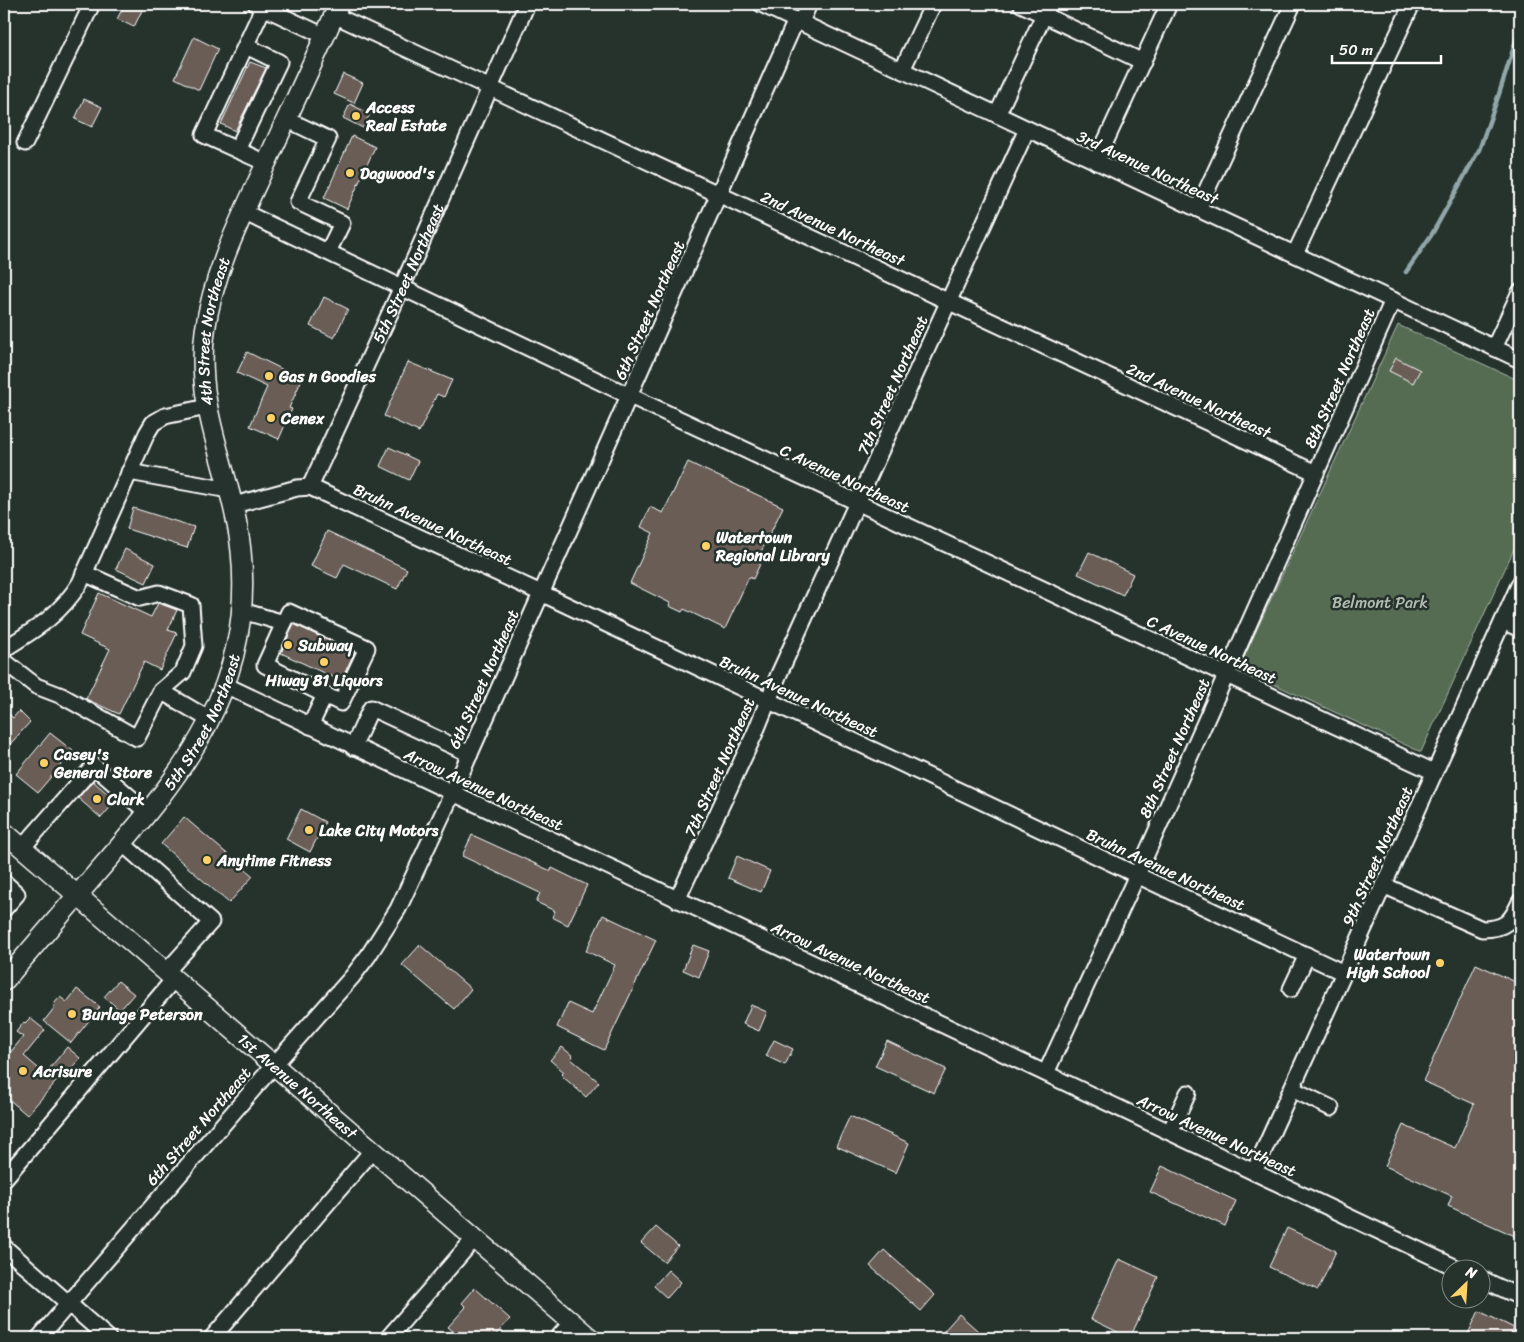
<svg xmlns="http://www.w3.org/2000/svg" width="1524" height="1342" font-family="Sriracha,sans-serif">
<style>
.green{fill:#546c52;stroke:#aab6a8}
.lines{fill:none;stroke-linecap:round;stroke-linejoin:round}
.stream{stroke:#92a7a9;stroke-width:4.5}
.building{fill:#695d57;stroke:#fff}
.minor-casing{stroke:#fff;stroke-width:19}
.major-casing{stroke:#fff;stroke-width:22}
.minor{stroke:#26332d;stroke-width:15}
.major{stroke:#26332d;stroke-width:19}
.poi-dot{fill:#ffd166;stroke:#26332d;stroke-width:2}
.labels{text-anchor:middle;stroke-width:5;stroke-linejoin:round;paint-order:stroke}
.poi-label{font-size:16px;font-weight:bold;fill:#fff;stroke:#26332d;text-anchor:start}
.street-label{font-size:16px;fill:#fff;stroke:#26332d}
.park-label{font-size:16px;fill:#b2bdb1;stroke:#26332d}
</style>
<rect width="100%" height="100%" fill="#26332d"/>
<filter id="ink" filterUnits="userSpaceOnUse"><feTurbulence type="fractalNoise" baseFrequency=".02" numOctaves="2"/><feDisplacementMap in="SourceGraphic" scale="10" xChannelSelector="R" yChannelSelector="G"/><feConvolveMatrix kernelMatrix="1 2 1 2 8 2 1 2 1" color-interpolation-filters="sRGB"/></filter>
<g filter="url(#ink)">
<!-- green -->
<path class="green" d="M1398,325L1520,381V536L1421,752L1239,668Z"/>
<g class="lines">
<!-- stream -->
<path class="stream" d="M1406,272L1432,234L1479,150L1499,94L1520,28"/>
</g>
<!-- building -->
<g class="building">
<path d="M125,4H145L134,27L117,19Z"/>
<path d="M194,37L218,49L199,90L175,78Z"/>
<path d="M250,62L266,68L235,131L221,124Z"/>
<path d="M343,74L363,83L354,103L334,94Z"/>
<path d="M84,99L102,107L92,127L75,119Z"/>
<path d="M350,104L370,114L363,128L343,118Z"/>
<path d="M352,136L375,147L347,209L324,198Z"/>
<path d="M324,297L348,309L334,338L310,326Z"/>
<path d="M247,352L302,379L289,408L292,409L279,439L250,426L267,387L237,373Z"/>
<path d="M1396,358L1420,370L1413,383L1389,371Z"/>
<path d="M408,362L452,380L444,397L437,394L419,432L384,416Z"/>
<path d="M389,447L418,461L409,480L380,466Z"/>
<path d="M688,462L783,507L758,558L762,560L753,579L749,577L725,629L684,609L682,612L669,606L670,603L630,583L653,533L641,527L650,507L663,513Z"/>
<path d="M133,508L194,527L187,548L127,529Z"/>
<path d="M327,531L407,569L397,589L344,564L337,578L311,566Z"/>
<path d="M125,549L155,564L146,583L116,569Z"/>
<path d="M1089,552L1133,574L1123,595L1078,574Z"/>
<path d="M99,593L151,617L158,603L177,610L168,630L177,633L160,670L144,662L119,714L86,699L110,649L80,635Z"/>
<path d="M294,624L354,653L341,681L281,653Z"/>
<path d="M4,709L13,718L19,711L30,722L4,751Z"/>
<path d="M50,733L73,751L38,792L16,774Z"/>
<path d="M93,781L116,801L101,818L78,798Z"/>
<path d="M301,809L325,822L310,852L286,839Z"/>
<path d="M184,817L253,876L229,903L161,844Z"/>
<path d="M472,835L551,871L552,868L587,885L568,925L552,917L555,911L536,902L540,893L462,856Z"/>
<path d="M737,856L770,871L761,892L728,878Z"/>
<path d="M603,915L656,940L604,1050L557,1027L568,1003L592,1014L615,965L586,951Z"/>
<path d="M420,945L471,989L454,1009L402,965Z"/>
<path d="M693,945L709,951L699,977L683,970Z"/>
<path d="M1476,964L1520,984V1224L1515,1236L1448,1206L1452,1196L1385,1166L1403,1125L1455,1148L1474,1104L1423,1081Z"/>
<path d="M118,981L134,994L120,1010L104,997Z"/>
<path d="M77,989L100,1007L71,1043L44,1021L55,1007L53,1005L60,997L67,1002Z"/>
<path d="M751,1005L767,1012L759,1031L743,1024Z"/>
<path d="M30,1018L45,1030L24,1056L45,1074L67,1047L80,1058L70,1070L68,1068L27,1115L4,1095V1060L23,1037L16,1032L24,1022L25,1023Z"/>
<path d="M774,1040L793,1049L785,1065L766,1056Z"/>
<path d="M887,1041L946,1069L934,1093L875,1066Z"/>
<path d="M562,1047L573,1056L571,1059L599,1082L586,1097L561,1075L564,1072L550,1060Z"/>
<path d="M850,1116L909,1143L896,1173L836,1146Z"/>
<path d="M1162,1166L1236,1201L1225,1226L1150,1192Z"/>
<path d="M656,1227L678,1246L664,1262L641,1243Z"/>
<path d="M1287,1228L1336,1251L1318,1290L1269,1267Z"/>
<path d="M884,1250L935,1295L921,1311L870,1266Z"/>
<path d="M1119,1259L1158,1277L1130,1338L1091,1319Z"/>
<path d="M668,1270L681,1282L667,1298L654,1286Z"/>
<path d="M475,1288L510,1319L493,1338H461L448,1327L466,1307L462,1303Z"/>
<path d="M1479,1311L1514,1328L1509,1338H1466Z"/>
<path d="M959,1314L986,1338H950L943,1332Z"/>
</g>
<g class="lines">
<defs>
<g id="minor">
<path d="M256,4L325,36"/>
<path d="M761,4L1520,360"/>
<path d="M1021,4L1143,62"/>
<path d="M263,8L204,135L266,163"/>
<path d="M334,15L1316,473"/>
<path d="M801,22L809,4"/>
<path d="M902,70L933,4"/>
<path d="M997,115L1049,4"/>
<path d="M286,119L328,139L298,202L342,223L328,252"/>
<path d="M25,143L92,4"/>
<path d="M237,150L279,62L246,46"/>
<path d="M1096,162L1169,4"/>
<path d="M1198,209L1293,4"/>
<path d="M243,212L630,396L1434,772"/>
<path d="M1295,254L1412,4"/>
<path d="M1494,348L1520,292"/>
<path d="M129,472L229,490"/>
<path id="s1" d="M310,487L402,287L527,4"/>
<path d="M234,505L297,488L310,487L541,593L1344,973"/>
<path d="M242,611L284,623L265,665L325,695L310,726"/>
<path d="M1503,621L1520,629"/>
<path d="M284,623L289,612L367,648L341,703L325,695"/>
<path d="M4,649C36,629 59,616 80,583L147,433L153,423L165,416L207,407"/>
<path d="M4,661L36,686L62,696L137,738L161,691L183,672L194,646L191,605L159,593L140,598L84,573"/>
<path d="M225,685L1461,1270"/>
<path d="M161,691L210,720"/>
<path d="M353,747L371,708L470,754"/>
<path d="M122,843L211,922L166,972"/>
<path d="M22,848L94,766L148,813"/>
<path d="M4,882L17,894L4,909"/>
<path d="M1383,885L1482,929C1505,929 1511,922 1520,902"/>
<path d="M677,900L755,733L779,674L1027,129"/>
<path d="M1291,989L1307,955"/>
<path d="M1046,1073L1137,875L1393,300"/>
<path d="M1292,1089L1331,1108"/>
<path d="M1170,1132L1188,1093"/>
<path d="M1254,1172L1520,583"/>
<path d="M4,1179L174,979"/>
<path d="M4,1247L108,1338"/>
<path d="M1482,1279L1520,1297"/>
<path d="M39,1338L274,1065L352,977L368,956L398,909L452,794L796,20"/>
<path d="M212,1338L372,1151"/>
<path d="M388,1338L474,1239"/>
<path d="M558,1338L571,1323"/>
</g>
<g id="major">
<path id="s2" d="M4,832L590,1338"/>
<path id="s3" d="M4,981C36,944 68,906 100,869C183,774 255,686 241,551C233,474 194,412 205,331C213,273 240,220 264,168C289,113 315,59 339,4"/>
</g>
</defs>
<!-- minor casing -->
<use href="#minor" class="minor-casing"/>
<!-- major casing -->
<use href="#major" class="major-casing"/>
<!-- minor -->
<use href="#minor" class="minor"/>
<!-- major -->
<use href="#major" class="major"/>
</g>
</g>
<!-- markers -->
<g class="poi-dot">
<circle cx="356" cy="116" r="5"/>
<circle cx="350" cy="173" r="5"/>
<circle cx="269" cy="376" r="5"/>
<circle cx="271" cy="418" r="5"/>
<circle cx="706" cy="546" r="5"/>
<circle cx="288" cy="645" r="5"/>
<circle cx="324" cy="662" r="5"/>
<circle cx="44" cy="763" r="5"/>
<circle cx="97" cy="799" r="5"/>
<circle cx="309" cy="830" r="5"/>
<circle cx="207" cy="860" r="5"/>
<circle cx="1440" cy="963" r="5"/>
<circle cx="72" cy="1014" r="5"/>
<circle cx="23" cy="1071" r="5"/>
</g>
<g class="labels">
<!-- poi labels -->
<g class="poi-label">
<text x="366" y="113">Access<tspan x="366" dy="18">Real Estate</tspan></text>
<text x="360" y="179">Dagwood's</text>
<text x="279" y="382">Gas n Goodies</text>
<text x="281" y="424">Cenex</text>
<text x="716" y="543">Watertown<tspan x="716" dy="18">Regional Library</tspan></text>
<text x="298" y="651">Subway</text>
<text x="324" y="686" text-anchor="middle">Hiway 81 Liquors</text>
<text x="54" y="760">Casey's<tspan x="54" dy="18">General Store</tspan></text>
<text x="107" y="805">Clark</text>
<text x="319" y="836">Lake City Motors</text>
<text x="217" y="866">Anytime Fitness</text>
<text x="1430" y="960" text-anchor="end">Watertown<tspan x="1430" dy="18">High School</tspan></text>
<text x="82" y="1020">Burlage Peterson</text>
<text x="33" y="1077">Acrisure</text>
</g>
<!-- street labels -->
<g class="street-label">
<text transform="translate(1148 167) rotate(25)" y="6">3rd Avenue Northeast</text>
<text transform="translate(833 228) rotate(25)" y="6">2nd Avenue Northeast</text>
<text dy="6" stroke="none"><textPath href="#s1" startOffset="235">5th Street Northeast</textPath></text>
<text transform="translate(649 310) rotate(-66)" y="6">6th Street Northeast</text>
<text dy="6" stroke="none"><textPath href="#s3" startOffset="732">4th Street Northeast</textPath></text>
<text transform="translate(1339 378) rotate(-66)" y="6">8th Street Northeast</text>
<text transform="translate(892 385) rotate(-66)" y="6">7th Street Northeast</text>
<text transform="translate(1199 400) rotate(25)" y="6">2nd Avenue Northeast</text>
<text transform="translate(845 478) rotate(25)" y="6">C Avenue Northeast</text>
<text transform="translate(433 524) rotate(25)" y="6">Bruhn Avenue Northeast</text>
<text transform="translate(1212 649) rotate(25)" y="6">C Avenue Northeast</text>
<text transform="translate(483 679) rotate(-66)" y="6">6th Street Northeast</text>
<text transform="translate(799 696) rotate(25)" y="6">Bruhn Avenue Northeast</text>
<text dy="6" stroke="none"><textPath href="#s3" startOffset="328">5th Street Northeast</textPath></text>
<text transform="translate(1174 748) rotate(-66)" y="6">8th Street Northeast</text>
<text transform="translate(719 767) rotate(-66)" y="6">7th Street Northeast</text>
<text transform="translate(484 789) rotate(25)" y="6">Arrow Avenue Northeast</text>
<text transform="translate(1377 856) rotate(-66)" y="6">9th Street Northeast</text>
<text transform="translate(1166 869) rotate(25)" y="6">Bruhn Avenue Northeast</text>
<text transform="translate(851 962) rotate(25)" y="6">Arrow Avenue Northeast</text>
<text dy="6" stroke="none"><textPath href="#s2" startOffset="388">1st Avenue Northeast</textPath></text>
<text transform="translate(198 1126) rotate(-49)" y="6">6th Street Northeast</text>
<text transform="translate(1217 1135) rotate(25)" y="6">Arrow Avenue Northeast</text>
</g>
<!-- park labels -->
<g class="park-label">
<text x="1380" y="608">Belmont Park</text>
</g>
</g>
<!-- margin -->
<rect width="1524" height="1342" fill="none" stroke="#26332d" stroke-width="20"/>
<rect x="10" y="10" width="1504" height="1322" fill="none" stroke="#fff" stroke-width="2" filter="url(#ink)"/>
<!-- north arrow -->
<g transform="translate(1466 1284) rotate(25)"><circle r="24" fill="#26332d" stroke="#7d8581"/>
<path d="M0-4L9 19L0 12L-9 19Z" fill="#ffd166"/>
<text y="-8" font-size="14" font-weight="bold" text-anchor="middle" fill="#ffffff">N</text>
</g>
<!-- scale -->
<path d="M1332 55v8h109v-8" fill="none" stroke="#ffffff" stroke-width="2.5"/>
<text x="1339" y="55" font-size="15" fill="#ffffff" stroke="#26332d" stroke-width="4" paint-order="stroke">50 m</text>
</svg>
